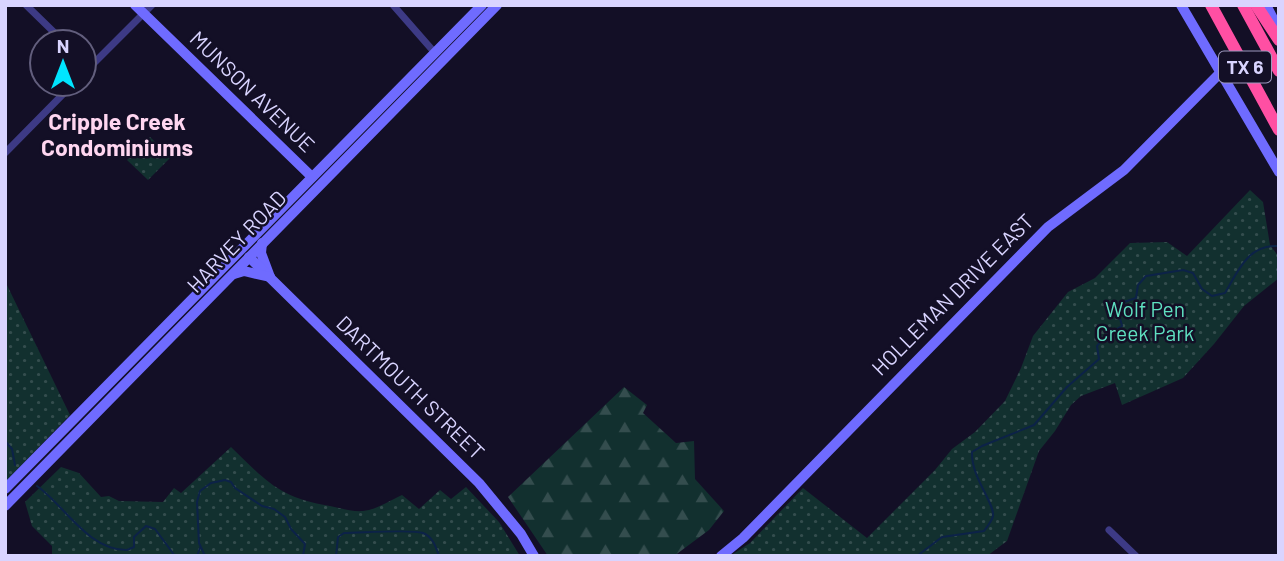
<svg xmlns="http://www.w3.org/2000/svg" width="1284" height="561" font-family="Barlow,sans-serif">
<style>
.forest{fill:url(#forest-firs)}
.park{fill:url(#park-dots)}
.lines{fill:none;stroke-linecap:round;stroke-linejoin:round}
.stream{stroke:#0c2248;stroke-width:2}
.street{stroke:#3d3a85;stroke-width:7}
.secondary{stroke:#6f6bff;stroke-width:10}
.highway{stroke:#ff4fa3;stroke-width:12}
.labels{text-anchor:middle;stroke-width:5;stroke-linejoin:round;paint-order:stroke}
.shield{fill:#130f26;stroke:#9e99be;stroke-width:2}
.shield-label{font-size:19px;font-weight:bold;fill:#d9d4ff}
.street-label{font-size:21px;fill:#d9d4ff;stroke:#130f26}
.park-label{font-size:21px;fill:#5fe0c0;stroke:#130f26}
.neighbourhood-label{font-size:23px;font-weight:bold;fill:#ffd6f0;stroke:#130f26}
</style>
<defs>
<pattern id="forest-firs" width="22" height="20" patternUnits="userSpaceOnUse" patternTransform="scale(1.75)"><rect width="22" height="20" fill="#12302f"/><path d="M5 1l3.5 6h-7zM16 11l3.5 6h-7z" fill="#344d4e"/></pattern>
<pattern id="park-dots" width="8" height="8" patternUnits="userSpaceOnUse" patternTransform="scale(1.75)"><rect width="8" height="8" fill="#12302f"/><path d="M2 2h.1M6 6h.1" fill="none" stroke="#344d4e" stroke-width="1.8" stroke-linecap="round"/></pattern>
</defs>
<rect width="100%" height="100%" fill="#130f26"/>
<!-- forest -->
<path class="forest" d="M624,387L647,405L643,413L676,443L694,441L695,479L724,511L709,530L674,556H548L508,497Z"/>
<!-- park -->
<g class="park">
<path d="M150,137L171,157L148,180L127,160Z"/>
<path d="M1250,190L1263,202L1270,245L1279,257V278L1244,306L1214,344L1183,378L1122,405L1115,383L1081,396L1071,405L1055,431L1039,451L1007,541L987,556H730L750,543L803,488L867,538L935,470L952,449L975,432L1005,401L1021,368L1033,336L1068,292L1095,278L1130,243L1167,242L1187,256Z"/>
<path d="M5,281L70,415L5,482Z"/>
<path d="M231,447C267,482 280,498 330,506C340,508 353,512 363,511C376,510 391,500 402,495L419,509L440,490L451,499L466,487L499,522L520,556H52V546L32,526L25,502L61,467L79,473L101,497L109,496L119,501L163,502L174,488L181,493Z"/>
</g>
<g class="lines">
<!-- stream -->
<g class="stream">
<path d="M5,441L12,449L15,465"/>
<path d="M37,486C65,506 89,551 127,550L134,547V537L146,526L155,529L175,556"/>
<path d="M197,556L200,548"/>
<path d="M205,556L199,543L197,502L200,491L211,483L225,480L231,482L235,488L262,506L274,509L285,517L291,529L305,544L303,556"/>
<path d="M336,556L338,537L344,533C360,533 412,529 423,533C433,537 436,547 439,556"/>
<path d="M917,556L942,537L984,531C987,527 992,521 993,516C995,503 971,478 972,452L982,446L1034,425L1067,387L1099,359L1097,346L1101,341H1108L1113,331L1122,326L1119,314L1121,303L1136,298L1138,285L1146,276L1183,270L1193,273L1202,289L1212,296L1225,293C1238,271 1248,244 1279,246"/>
</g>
<!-- street -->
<g class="street">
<path d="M26,5L64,42"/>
<path d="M393,5L435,53"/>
<path d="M84,73L152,5"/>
<path d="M5,153L73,84"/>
<path d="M1109,530L1136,556"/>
</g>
<!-- secondary -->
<g class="secondary">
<path d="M135,5L312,177"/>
<path d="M1181,5L1279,172"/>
<path d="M1266,5L1279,30"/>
<path d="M262,243L261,253L270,277"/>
<path d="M249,257L479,483L521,534L534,556"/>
<path d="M234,274L244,271L270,277"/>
<path d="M5,489L482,5"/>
<path d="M5,506L497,5"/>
<path d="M721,556L743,538L1048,227L1124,170L1221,72"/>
</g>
<!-- highway -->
<g class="highway">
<path d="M1211,5L1279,130"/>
<path d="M1243,5L1279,71"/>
<path d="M1256,5L1279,40"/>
</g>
</g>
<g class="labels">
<!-- shield labels -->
<rect class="shield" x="1219" y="51.5" width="52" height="31" rx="5"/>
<g class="shield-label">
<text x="1245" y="74">TX 6</text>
</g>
<!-- street labels -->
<g class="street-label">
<text transform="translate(252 92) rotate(44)" y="7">MUNSON AVENUE</text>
<text transform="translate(237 242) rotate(-46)" y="7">HARVEY ROAD</text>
<text transform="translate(953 295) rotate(-45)" y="7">HOLLEMAN DRIVE EAST</text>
<text transform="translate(410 388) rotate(44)" y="7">DARTMOUTH STREET</text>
</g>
<!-- park labels -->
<g class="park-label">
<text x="1145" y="317">Wolf Pen<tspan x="1145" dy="24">Creek Park</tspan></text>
</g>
<!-- neighbourhood labels -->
<g class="neighbourhood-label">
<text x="117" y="130">Cripple Creek<tspan x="117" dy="26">Condominiums</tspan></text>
</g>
</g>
<!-- border -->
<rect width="1284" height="561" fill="none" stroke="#d9d4ff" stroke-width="14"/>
<!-- north arrow -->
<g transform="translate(63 63)"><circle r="33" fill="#130f26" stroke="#625e7d" stroke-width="2"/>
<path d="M0-5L12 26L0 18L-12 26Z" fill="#00e5ff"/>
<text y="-10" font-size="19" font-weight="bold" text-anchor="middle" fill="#d9d4ff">N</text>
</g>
</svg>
